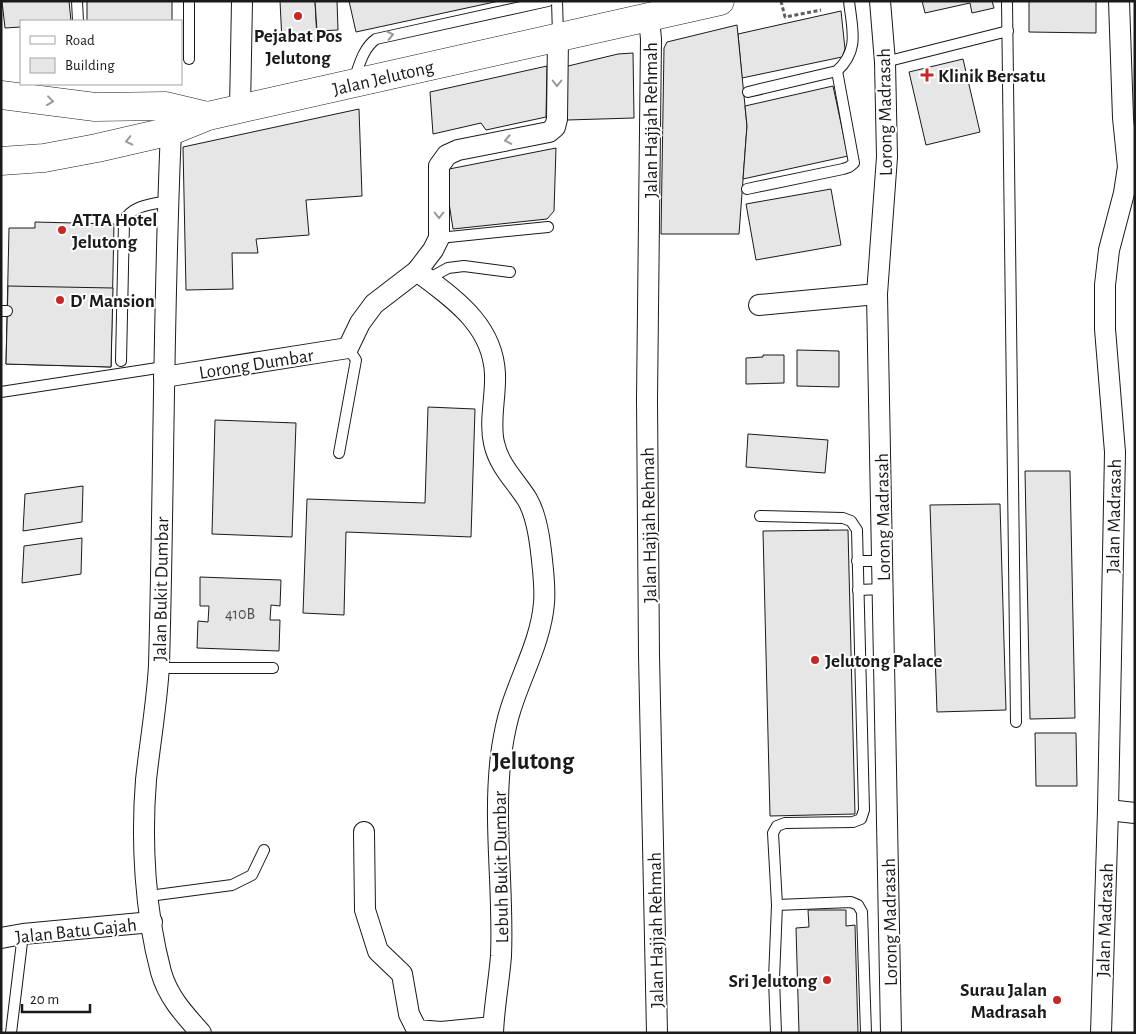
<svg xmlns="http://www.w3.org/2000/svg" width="1136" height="1034" font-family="'Alegreya Sans',sans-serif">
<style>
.building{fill:#e6e6e6;stroke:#1a1a1a}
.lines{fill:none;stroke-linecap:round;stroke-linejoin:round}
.service-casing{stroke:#1a1a1a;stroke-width:12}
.minor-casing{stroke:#1a1a1a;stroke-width:22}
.primary-casing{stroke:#1a1a1a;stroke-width:29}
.path{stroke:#5f5f5f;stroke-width:3;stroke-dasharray:4 2.5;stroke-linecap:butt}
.service{stroke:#fff;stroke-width:10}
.minor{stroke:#fff;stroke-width:20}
.primary{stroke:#fff;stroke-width:28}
.oneway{stroke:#989898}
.poi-dot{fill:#c62828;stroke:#fff;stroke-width:2}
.labels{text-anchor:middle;stroke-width:4;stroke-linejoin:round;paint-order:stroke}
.number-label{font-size:16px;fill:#4d4d4d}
.poi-label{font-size:19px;font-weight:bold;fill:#1a1a1a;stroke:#fff;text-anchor:start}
.street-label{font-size:19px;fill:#1a1a1a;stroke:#fff}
.district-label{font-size:24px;font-weight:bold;fill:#1a1a1a;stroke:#fff}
</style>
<rect width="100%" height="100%" fill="#fff"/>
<!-- building -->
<g class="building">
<path d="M2,1H69L71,21H21V27L5,28Z"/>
<rect x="87" y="1" width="85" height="20"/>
<path d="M280,1H315L317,40L282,42Z"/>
<path d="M315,1H337L338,30L317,31Z"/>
<path d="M349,1H499L356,32Z"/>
<path d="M922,1H992L994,8L972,13L970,3L925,13Z"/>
<path d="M1029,1H1096V33L1029,32Z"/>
<path d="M841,11L845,49L842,57L742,78L738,34Z"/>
<path d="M737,25L747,126L739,234H661L664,48L667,42Z"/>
<path d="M633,53L634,118L567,120L564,67L618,54Z"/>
<path d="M963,59L980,132L926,145L909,72Z"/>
<path d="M547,66L546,117L486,130L481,123L433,134L430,92Z"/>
<path d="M833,86L848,156L743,179L747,126L745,106Z"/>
<path d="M359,109L362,196L306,200L309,235L256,239L258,253H232L233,289L186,290L183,147Z"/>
<path d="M556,148L554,211L547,219L453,229L444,170Z"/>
<path d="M831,189L841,245L756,260L746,204Z"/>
<path d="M35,222L114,224L111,367L6,364L9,228H35Z"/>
<path d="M8,286L113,288L111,367L6,364Z"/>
<path d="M797,350L839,351V387L797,386Z"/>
<path d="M763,355H784V383L746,384V358L763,357Z"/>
<path d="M428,407L475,409L471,537L346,532L344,615L303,613L307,499L425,503Z"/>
<path d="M215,420L296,423L292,537L212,534Z"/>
<path d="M748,434L828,440L825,473L746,467Z"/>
<path d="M1025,471H1070L1075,718L1030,719Z"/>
<path d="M83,486L82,522L23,531L25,494Z"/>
<path d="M1000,504L1006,710L937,712L930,505Z"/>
<path d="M829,530L836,790L801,791L794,531Z"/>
<path d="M848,530L855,814L770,816L763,531Z"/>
<path d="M82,538L81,574L22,583L24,546Z"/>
<path d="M200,577L281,580L280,606L271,605L270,620H280L279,651L197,648L198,621L208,622L209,606H200Z"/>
<path d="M1035,733H1076L1077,786H1036Z"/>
<path d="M808,910H846V926L855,925L858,1033H799L796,928L809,927Z"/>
</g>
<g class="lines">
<defs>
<g id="service">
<path d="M77,1L78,21"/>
<path d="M189,1V59"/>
<path d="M557,1L558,35"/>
<path d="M1007,1L1016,722"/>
<path d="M885,62L1008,31"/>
<path d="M354,80C359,66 363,48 376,39L548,1"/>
<path d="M748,92L837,71C860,50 852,29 849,1"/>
<path d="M747,189L843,169L849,167L854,163L837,71"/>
<path d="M439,238L548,227"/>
<path d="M428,279L448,268L464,266L510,272"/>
<path d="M1,311H7"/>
<path d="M121,361L124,222C130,205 153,204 169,201"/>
<path d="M1,392L164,367"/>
<path d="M339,453L356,360L348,348"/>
<path d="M760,516L843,518L851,521L857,530L864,810L861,819L853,822L785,823L777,826L773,833L777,905L774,979L776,1033"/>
<path d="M857,561H882"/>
<path d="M858,590L883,589"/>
<path d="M158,668H273"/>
<path d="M149,896L232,885L252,875L264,850"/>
<path d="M777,905L851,902L858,905L862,912L866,1033"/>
<path d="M11,1033L23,934"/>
</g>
<g id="minor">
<path d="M880,1L885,62L887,157L877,294L891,1033"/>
<path d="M649,18L651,39L647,400L649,655L657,1033"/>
<path d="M240,109L242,1"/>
<path d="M171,131C163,309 164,487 159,665C157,703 150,742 146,780C141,842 145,912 161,972C168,997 184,1014 201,1033"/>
<path d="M417,271C452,298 493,324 495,374C496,397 489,421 494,443C499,466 515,480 527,499C538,517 541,549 543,570C544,581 545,593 544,603C541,640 522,673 511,708C507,720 504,735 502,748C492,817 504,886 501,956C499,981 494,1007 493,1033"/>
<path d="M759,305L877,294"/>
<path d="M164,377L348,348L360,323L374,304L417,271L433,250L439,238V166L447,155L458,150L549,132L555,127L557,119L558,38"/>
<path d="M1108,810L1135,813"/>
<path d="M364,832L365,910L378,951L402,974L409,1014L417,1030L441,1032L493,1027"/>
<path d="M1,938L23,934L152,922"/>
<path d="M1101,1033L1108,810L1115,452L1105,329V285L1109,250L1124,193L1128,167L1123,118L1119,1"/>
</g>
<g id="primary">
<path d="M1,95L95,107L166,106L208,116"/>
<path d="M1,161L44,158L97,148L171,131L208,116L720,1"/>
</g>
</defs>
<!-- service casing -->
<use href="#service" class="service-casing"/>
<!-- minor casing -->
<use href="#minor" class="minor-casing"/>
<!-- primary casing -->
<use href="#primary" class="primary-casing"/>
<!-- path -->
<path class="path" d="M781,1L785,17L821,10"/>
<!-- service -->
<use href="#service" class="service"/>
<!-- minor -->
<use href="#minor" class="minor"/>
<!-- primary -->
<use href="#primary" class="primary"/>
</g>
<!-- one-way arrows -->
<defs><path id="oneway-chevron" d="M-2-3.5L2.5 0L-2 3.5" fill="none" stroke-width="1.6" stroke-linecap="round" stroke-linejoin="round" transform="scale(1.25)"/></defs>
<g class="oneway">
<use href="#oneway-chevron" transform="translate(390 35) rotate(-12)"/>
<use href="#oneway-chevron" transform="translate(557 83) rotate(90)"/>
<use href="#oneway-chevron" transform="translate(50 101) rotate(7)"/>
<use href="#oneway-chevron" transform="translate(508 140) rotate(169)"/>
<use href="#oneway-chevron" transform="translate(129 141) rotate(167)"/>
<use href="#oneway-chevron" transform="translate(439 215) rotate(90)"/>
</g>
<!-- markers -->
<g class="poi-dot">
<circle cx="298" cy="16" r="5"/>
<path d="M924.5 67.5h5v5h5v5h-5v5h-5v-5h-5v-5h5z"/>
<circle cx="62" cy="230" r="5"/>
<circle cx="60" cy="300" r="5"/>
<circle cx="815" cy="660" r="5"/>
<circle cx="827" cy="980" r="5"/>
<circle cx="1057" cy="1000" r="5"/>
</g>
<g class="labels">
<!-- number labels -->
<g class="number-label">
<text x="240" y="619">410B</text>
</g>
<!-- poi labels -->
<g class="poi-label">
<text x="298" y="42" text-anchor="middle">Pejabat Pos<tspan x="298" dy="22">Jelutong</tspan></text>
<text x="938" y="82">Klinik Bersatu</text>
<text x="72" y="226">ATTA Hotel<tspan x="72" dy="22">Jelutong</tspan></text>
<text x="70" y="307">D' Mansion</text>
<text x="825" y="667">Jelutong Palace</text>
<text x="817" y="987" text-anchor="end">Sri Jelutong</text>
<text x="1047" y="996" text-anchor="end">Surau Jalan<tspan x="1047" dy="22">Madrasah</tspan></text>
</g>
<!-- street labels -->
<g class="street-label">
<text transform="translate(383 77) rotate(-13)" y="7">Jalan Jelutong</text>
<text transform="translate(884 112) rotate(-91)" y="7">Lorong Madrasah</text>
<text transform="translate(650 120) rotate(-90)" y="7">Jalan Hajjah Rehmah</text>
<text transform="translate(256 363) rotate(-9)" y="7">Lorong Dumbar</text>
<text transform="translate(1113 516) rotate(-89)" y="7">Jalan Madrasah</text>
<text transform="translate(882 517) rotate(-91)" y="7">Lorong Madrasah</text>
<text transform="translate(648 525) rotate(-91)" y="7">Jalan Hajjah Rehmah</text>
<text transform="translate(160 589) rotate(-89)" y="7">Jalan Bukit Dumbar</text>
<text transform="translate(500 867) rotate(-91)" y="7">Lebuh Bukit Dumbar</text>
<text transform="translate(1104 920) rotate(-88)" y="7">Jalan Madrasah</text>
<text transform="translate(889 922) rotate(-91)" y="7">Lorong Madrasah</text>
<text transform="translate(76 930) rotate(-6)" y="7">Jalan Batu Gajah</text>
<text transform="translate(655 930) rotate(-91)" y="7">Jalan Hajjah Rehmah</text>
</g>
<!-- district labels -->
<g class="district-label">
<text x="533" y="769">Jelutong</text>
</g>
</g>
<!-- border -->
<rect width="1136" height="1034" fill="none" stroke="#1a1a1a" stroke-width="5"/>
<!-- legend -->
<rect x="20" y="20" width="162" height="65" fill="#ffffff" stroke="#a3a3a3"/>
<rect x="30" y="36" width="25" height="8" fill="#ffffff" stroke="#a3a3a3"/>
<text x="65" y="45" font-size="15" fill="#1a1a1a">Road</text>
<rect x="30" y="58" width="25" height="15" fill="#e6e6e6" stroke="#a3a3a3"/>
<text x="65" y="70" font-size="15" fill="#1a1a1a">Building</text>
<!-- scale -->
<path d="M22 1004v8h68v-8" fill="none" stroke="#1a1a1a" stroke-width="2.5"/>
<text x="30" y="1004" font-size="15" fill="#1a1a1a" stroke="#ffffff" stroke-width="4" paint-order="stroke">20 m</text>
</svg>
